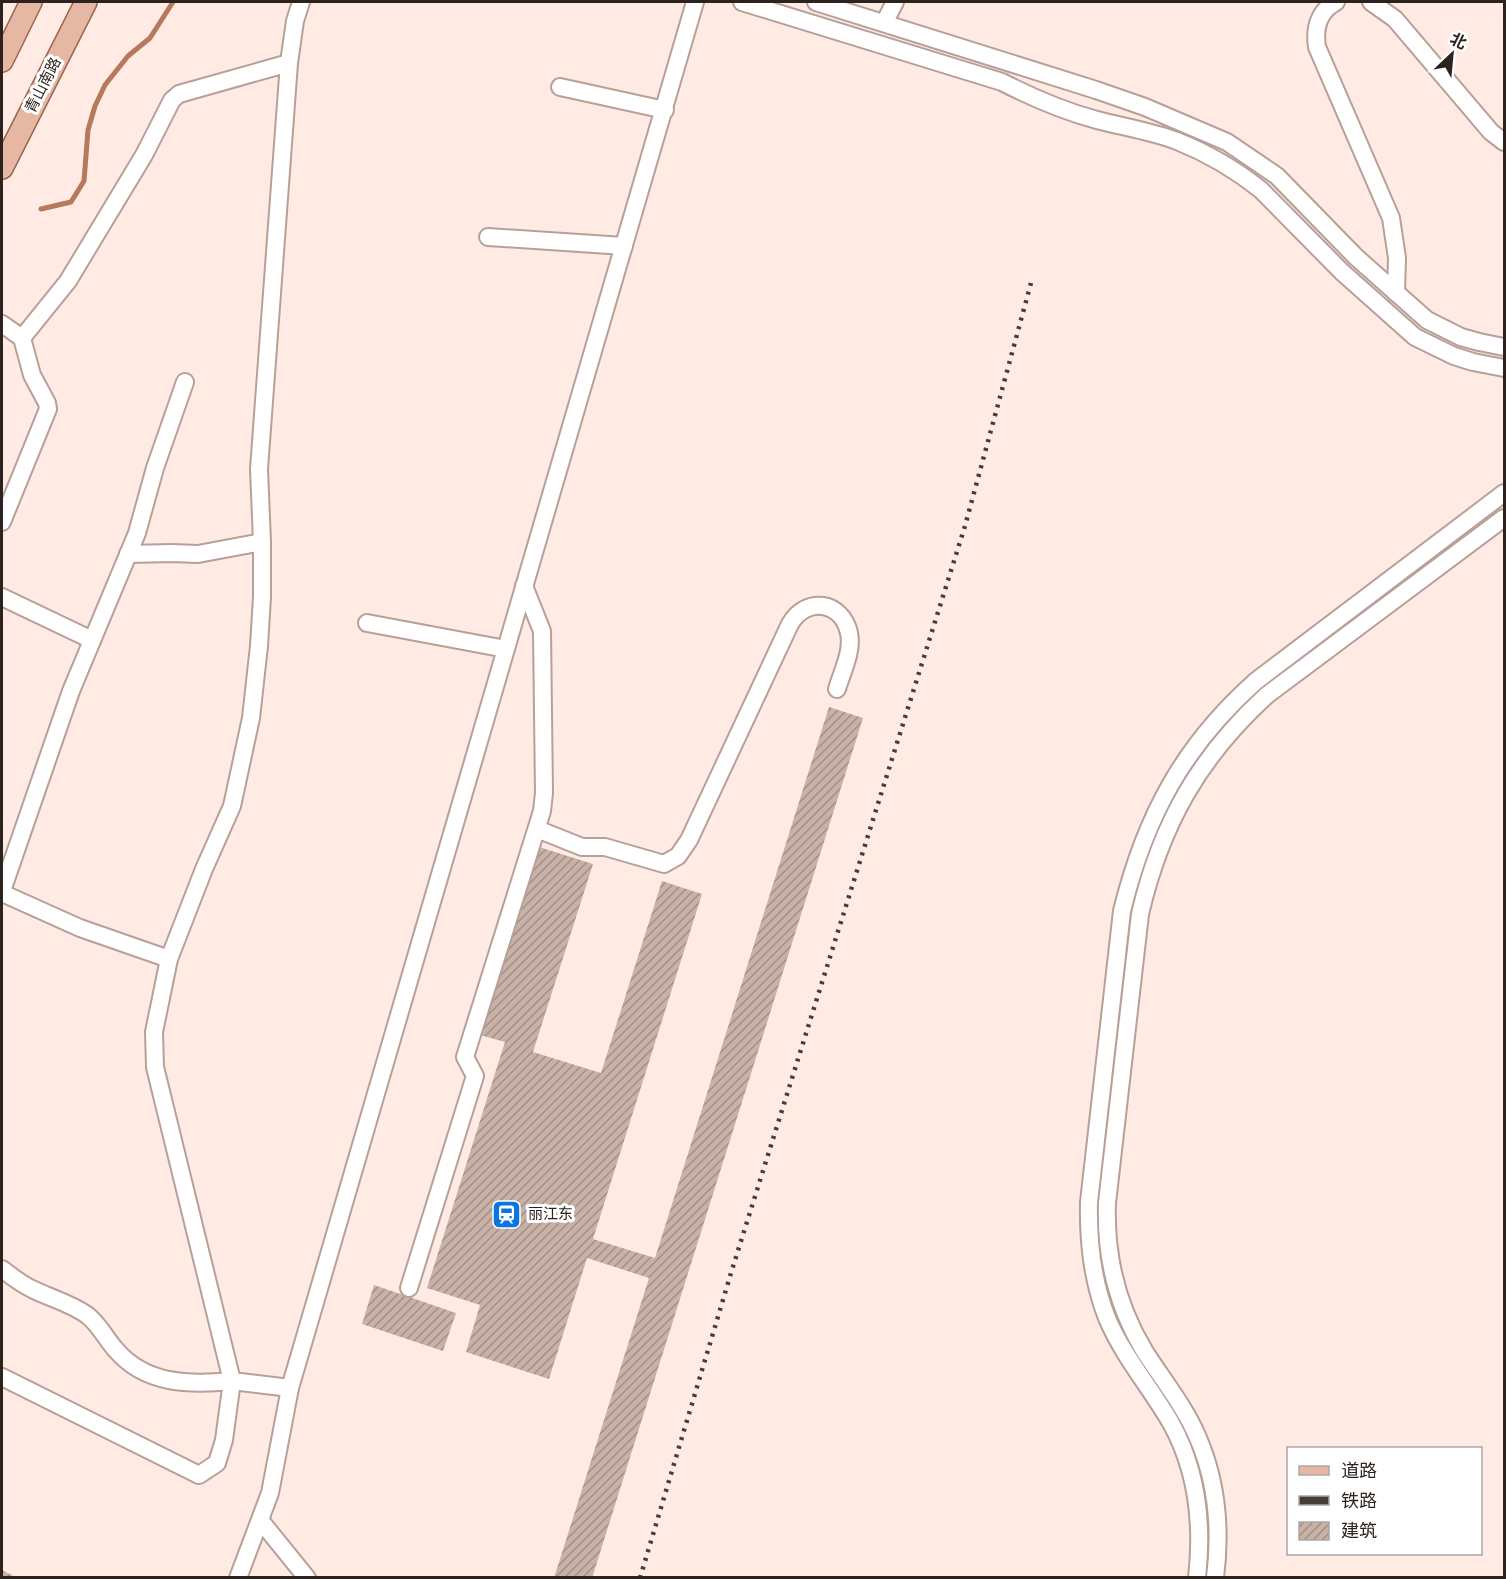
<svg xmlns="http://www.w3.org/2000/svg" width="1506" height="1579" font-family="Raleway,'Noto Sans SC',sans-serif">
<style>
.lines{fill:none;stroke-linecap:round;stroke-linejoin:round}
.stream{stroke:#b7795d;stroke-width:5}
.building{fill:url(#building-hatch)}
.minor-casing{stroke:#b7a097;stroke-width:20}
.major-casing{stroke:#9a654e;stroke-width:24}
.minor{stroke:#fff;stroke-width:16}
.major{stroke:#e6b8a4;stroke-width:21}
.rail{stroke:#473c38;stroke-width:4.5;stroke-dasharray:3 6;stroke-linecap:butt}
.labels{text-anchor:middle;stroke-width:6;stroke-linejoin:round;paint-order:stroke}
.street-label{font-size:15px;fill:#2c231f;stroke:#fff}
.poi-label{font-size:15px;fill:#2c231f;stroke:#fff;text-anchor:start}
</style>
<defs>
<pattern id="building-hatch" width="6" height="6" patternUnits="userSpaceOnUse" patternTransform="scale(1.5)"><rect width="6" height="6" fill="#c8b1a7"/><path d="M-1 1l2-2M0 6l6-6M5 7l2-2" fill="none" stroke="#a39087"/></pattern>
</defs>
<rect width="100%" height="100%" fill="#ffebe3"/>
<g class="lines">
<!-- stream -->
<path class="stream" d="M41,209L71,202L84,181L88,130L95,106L105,85L128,56L150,38L173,2"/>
</g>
<!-- building -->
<g class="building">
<path d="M829,707L863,718L592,1578H554L649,1278L587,1258L549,1379L466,1352L480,1305L427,1288L505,1042L480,1035L539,847L593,864L533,1052L601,1073L662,881L702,894L593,1239L655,1258Z"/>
<path d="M374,1285L456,1313L443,1351L362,1324Z"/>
<path d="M2,1570L17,1578H2Z"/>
</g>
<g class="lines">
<defs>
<g id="minor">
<path d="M742,2L1002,82C1033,98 1063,111 1097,120C1124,127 1151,131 1177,141C1207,153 1236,170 1261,190L1342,272L1415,337L1454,356L1473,362L1504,368"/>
<path d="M816,2L1096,90L1145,107L1227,142L1277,176L1356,257L1427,320L1461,337L1479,342L1504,347"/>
<path d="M1336,2C1319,11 1314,28 1317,47L1391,218L1397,258L1396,293"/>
<path d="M1371,2L1395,19L1491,132L1504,142"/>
<path d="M884,23L895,2"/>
<path d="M560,87L665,110"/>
<path d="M488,237L624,246"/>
<path d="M2,324L22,338L32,375L47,403L48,409L2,522"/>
<path d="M22,338L68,281L144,155L172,100L179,94L289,63"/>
<path d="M128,554L172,553L198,554L262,542"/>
<path d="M2,597L92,640"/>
<path d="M367,623L506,649"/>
<path d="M537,829L582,847H605L664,864L678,856L689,840L790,624C806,596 842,601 849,633C853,651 842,672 837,689"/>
<path d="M2,891L71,691L137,533L155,468L185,382"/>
<path d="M2,893L80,928L169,959"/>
<path d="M2,1269C11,1276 21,1284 32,1289C50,1298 70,1303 87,1315C99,1324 106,1339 116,1350C146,1385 190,1385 232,1381L224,1440L217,1463L199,1475L2,1377"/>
<path d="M409,1288L475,1076L465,1057L542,811L544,793L542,631L524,586"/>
<path d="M290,1388L232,1381L155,1067L154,1032L169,959L204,869L232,806L251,718L259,646L262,597V542L259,469L289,63L295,21L301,2"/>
<path d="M260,1520L307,1578"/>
<path d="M238,1578L270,1493L290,1388L695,2"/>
<path d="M1197,1578C1203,1525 1197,1470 1171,1423C1150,1387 1123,1356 1107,1318C1092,1280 1088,1242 1089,1202L1122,911C1145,817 1183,746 1256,681L1504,493"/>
<path d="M1215,1578C1221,1530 1217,1482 1198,1438C1185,1407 1163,1380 1145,1352C1117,1306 1105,1257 1107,1203L1140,914C1161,824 1199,757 1267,695L1504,518"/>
</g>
<g id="major">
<path d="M2,61L31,2"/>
<path d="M2,168L86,2"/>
</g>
</defs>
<!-- minor casing -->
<use href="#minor" class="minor-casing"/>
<!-- major casing -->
<use href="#major" class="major-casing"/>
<!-- minor -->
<use href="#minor" class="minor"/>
<!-- major -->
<use href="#major" class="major"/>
<!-- rail -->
<path class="rail" d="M640,1578L731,1273L965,526L1031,283"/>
</g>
<!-- icons -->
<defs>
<symbol id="station-square" viewBox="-11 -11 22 22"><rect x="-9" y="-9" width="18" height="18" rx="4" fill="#0a76de" stroke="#fff"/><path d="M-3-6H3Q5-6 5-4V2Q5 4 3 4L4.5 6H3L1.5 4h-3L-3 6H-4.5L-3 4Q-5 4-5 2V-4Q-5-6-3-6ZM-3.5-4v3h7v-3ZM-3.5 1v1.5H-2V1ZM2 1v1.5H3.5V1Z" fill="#fff"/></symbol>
</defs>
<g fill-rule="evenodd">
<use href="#station-square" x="490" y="1198" width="33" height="33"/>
</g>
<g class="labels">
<!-- street labels -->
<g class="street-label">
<text transform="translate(43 85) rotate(-63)" y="5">青山南路</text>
</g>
<!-- poi labels -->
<g class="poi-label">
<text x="528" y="1219">丽江东</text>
</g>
</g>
<!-- border -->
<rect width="1506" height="1579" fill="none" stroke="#2c231f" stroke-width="6"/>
<!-- legend -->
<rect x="1287" y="1447" width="195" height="108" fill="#ffffff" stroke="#aba7a5" stroke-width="1.5"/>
<rect x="1299" y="1466" width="30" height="9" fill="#e6b8a4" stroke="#aba7a5" stroke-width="1.5"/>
<text x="1341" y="1477" font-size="18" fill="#2c231f">道路</text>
<rect x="1299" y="1496" width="30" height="9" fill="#473c38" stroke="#aba7a5" stroke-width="1.5"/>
<text x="1341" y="1507" font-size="18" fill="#2c231f">铁路</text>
<rect x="1299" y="1522" width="30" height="18" fill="url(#building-hatch)" stroke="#aba7a5" stroke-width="1.5"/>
<text x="1341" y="1537" font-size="18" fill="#2c231f">建筑</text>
<!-- north arrow -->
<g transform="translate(1452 54) rotate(26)" stroke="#ffffff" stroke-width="4.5" paint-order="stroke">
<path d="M0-4.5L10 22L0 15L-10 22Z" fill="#2c231f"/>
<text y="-9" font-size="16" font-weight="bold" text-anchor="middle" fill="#2c231f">北</text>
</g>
</svg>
